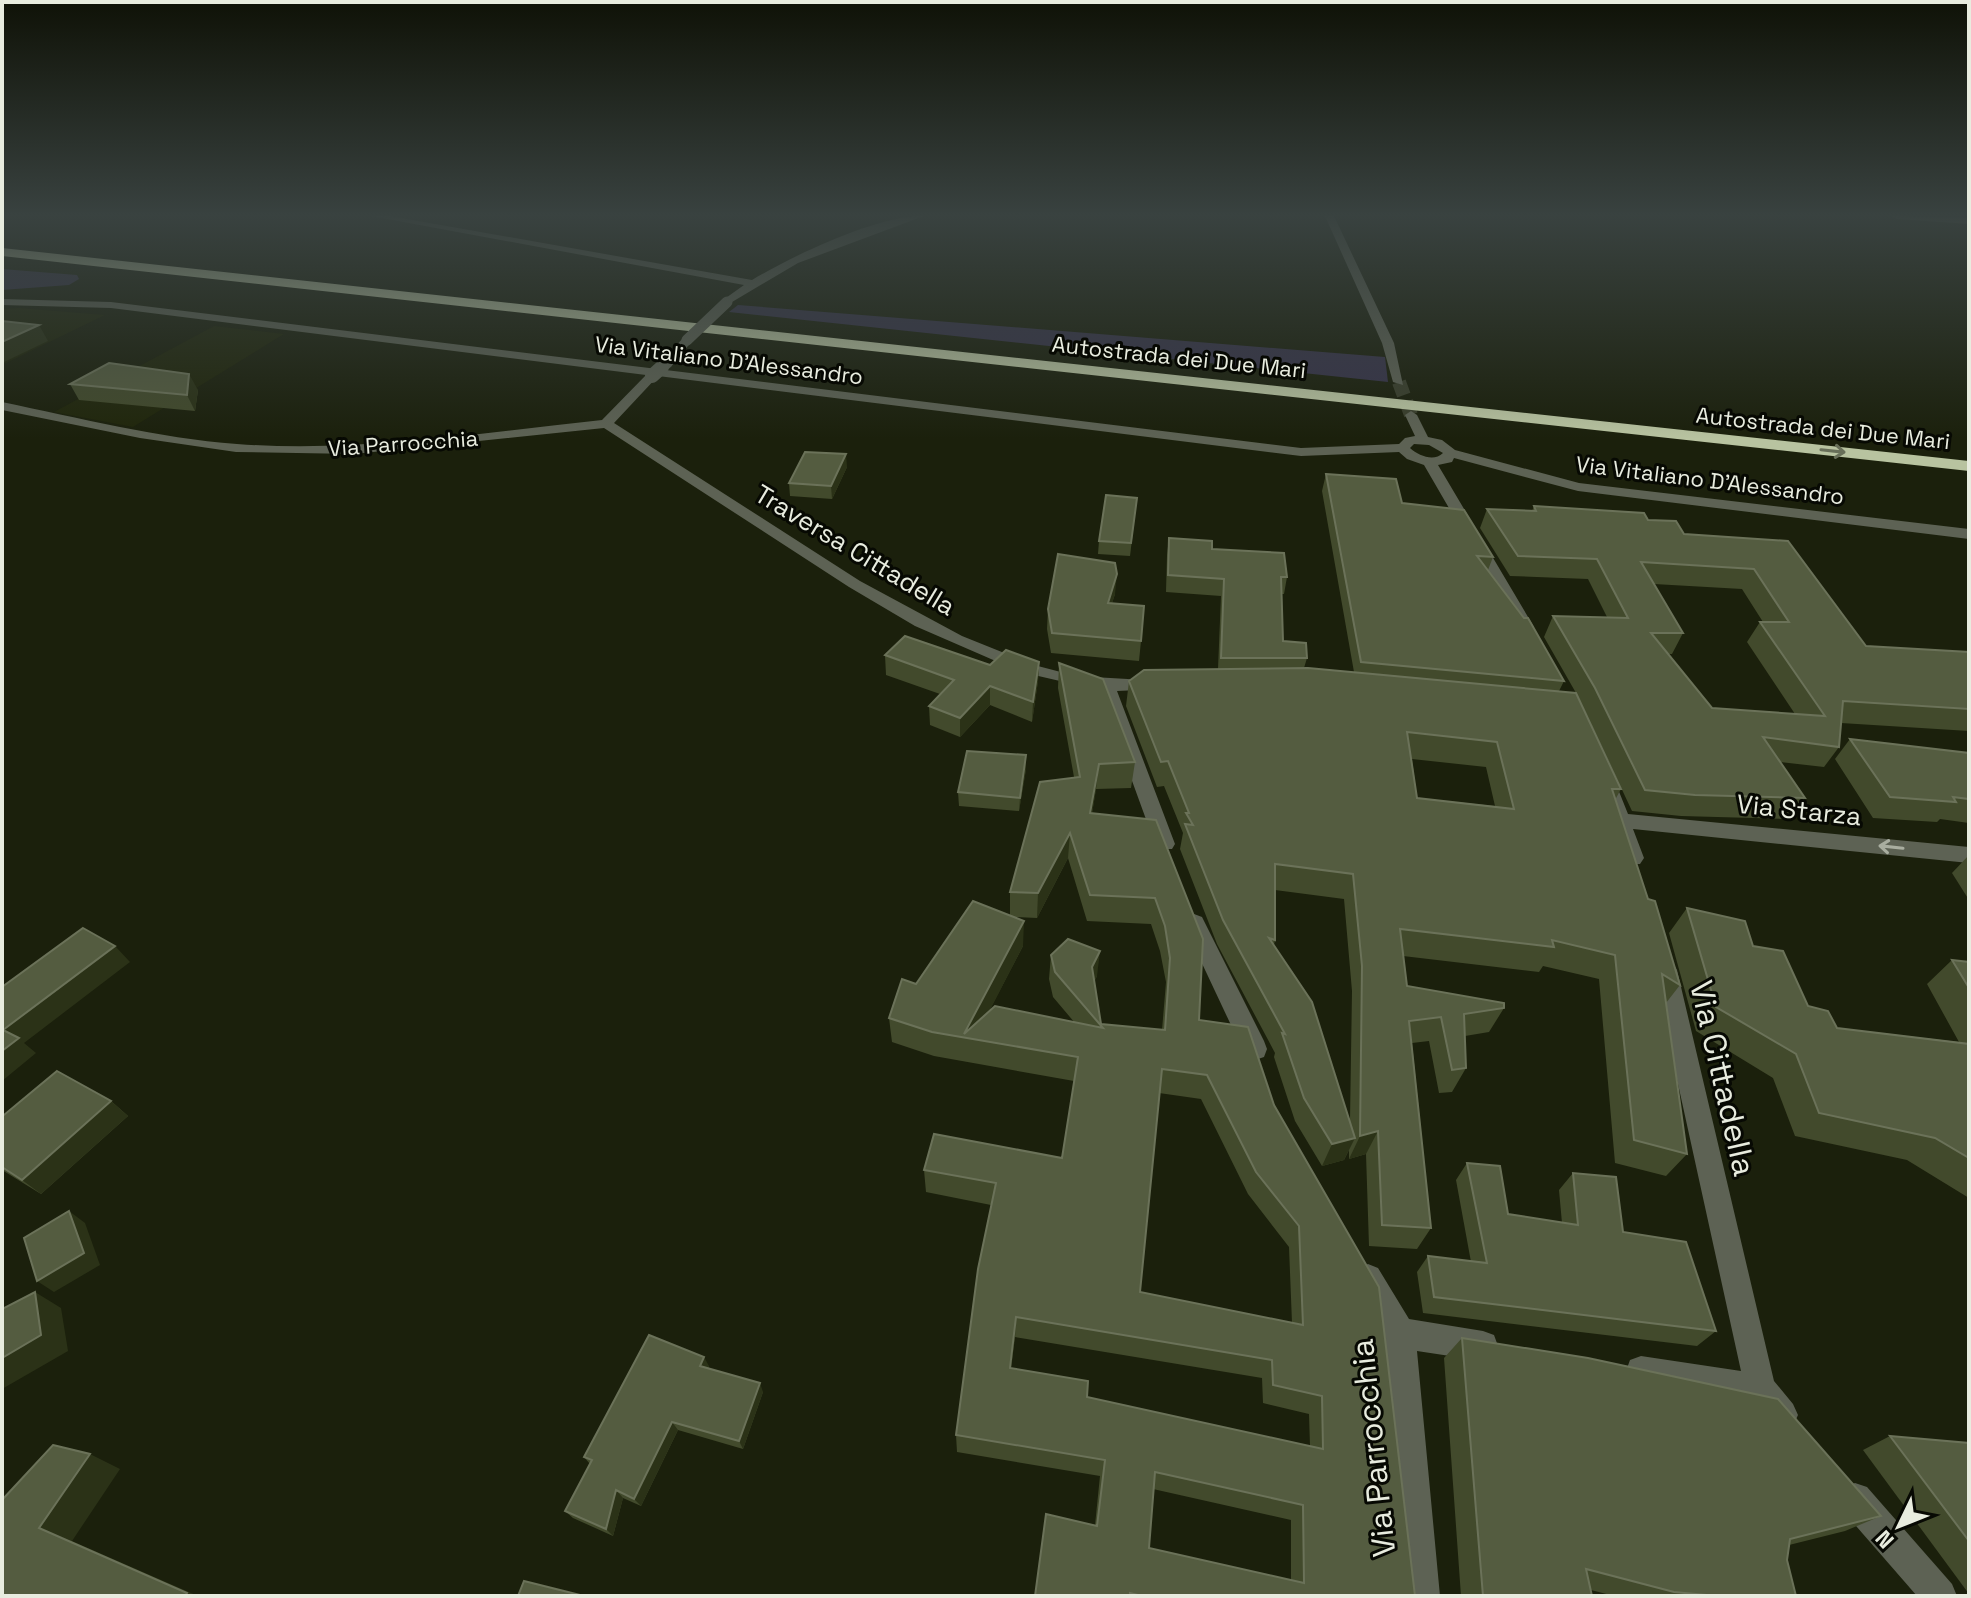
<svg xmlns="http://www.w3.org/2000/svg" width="1971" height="1598" font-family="'Space Grotesk',sans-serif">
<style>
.built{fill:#20260b}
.green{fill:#373449}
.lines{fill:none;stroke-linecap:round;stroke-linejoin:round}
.street-tunnel{stroke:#3a3f2c;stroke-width:14;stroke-dasharray:14 7;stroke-linecap:butt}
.street{fill:#5d6254;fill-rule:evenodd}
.highway{fill:#b8c3a0;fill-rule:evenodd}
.street-bridge-far1{stroke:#5d6254;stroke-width:11}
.street-bridge{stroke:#5d6254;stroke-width:14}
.wall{fill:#424a2c;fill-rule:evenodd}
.shaded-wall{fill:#2b3217}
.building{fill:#545c40;stroke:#6b7259;stroke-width:2;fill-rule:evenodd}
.oneway{stroke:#686f59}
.oneway2{stroke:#a9aea0}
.labels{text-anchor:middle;stroke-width:6;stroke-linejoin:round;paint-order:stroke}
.far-street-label{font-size:22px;fill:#e8ecdf;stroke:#070903}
.street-label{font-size:26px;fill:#e8ecdf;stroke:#070903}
.near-street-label{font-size:32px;fill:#e8ecdf;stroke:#070903}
</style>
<rect width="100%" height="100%" fill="#1b200c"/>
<!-- built -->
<g class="built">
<path d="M19,308L105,315L2,365V309Z"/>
<path d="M214,326L284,334L133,427L54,412Z"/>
</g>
<!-- green -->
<g class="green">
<path d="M2,269L77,275L79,279L69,285L2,290Z"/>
<path d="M738,305L1385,357L1388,382L729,312Z"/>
</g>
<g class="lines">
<!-- street-tunnel -->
<path class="street-tunnel" d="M1399,382L1411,415"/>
<!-- street -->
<g class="street">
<path d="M371,216H390L752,280C790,257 879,214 924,216L798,263L727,305L722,302L723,300L744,285Z"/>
<path d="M1325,216H1334L1394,343L1403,385L1393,382L1382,343Z"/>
<path d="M1892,216L1969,218V224L1897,219Z"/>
<path d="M2,299L111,302L1301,448L1399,444L1405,438L1415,436L1405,415L1411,411L1417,415L1428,437L1442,440L1455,450L1579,483L1969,529V539L1578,491L1454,458L1452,462L1438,465L1534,627L1526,632L1518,627L1424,465L1407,459L1399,452L1301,456L658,376L614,423L860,581L962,636L1034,665L1076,676L1162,681L1165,685L1162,689L1117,691L1175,844L1172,849H1158L1155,844L1099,690L1021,672L915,626L849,587L604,428L354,454L236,452L140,438L2,410V402C79,418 158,438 237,444C358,453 481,433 602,420L646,375L111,308L2,305ZM1414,444L1429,445L1443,453C1434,462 1419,456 1410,448Z"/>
<path d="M683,338L693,340L672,365H664V359Z"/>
<path d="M1611,787L1618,789L1628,814L1969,847V863L1633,829L1644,858L1640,864H1626L1622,858L1601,794Z"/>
<path d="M1194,914L1202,917L1264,1041L1267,1049L1264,1057L1255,1060L1246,1057L1183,923L1186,917Z"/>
<path d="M1665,961L1673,963L1677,970L1774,1381L1793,1404L1798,1415L1793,1426L1782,1431L1771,1426L1752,1403L1641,1386L1630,1382L1626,1371L1630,1360L1641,1356L1741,1371L1653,970L1657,963Z"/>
<path d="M1368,1264L1378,1268L1409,1319L1483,1331L1494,1335L1498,1346L1494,1357L1483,1361L1417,1351L1440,1596H1406L1385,1336L1354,1278L1358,1268Z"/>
<path d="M1855,1483L1867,1487L1952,1584L1957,1596H1917L1843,1511L1839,1499L1843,1487Z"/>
</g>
<!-- highway -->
<path class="highway" d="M2,248L1969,461V471L2,256Z"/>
<!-- street-bridge-far1 -->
<g class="street-bridge-far1">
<path d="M687,340L727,302"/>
<path d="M660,369L668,362"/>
</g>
<!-- street-bridge -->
<path class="street-bridge" d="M652,376L662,367"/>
</g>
<!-- wall -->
<g class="wall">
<path d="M70,384L198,390L195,411L79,400Z"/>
<path d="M847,467L832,499L790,496L789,483Z"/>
<path d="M1326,474L1402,503L1493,557L1488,570L1564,681L1559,691L1576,693L1544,637L1553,616L1607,617L1588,579L1510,576L1480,528L1487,509L1532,511L1534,506L1648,520L1684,534L1788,541L1866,646L1969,652V731L1841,723L1839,747L1824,767L1780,762L1805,798L1790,819L1681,816L1632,811L1579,698L1621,789L1615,800L1648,899L1680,985L1666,1003L1687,1154L1666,1176L1615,1163L1599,979L1543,966L1539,972L1403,956L1407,986L1504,1008L1489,1032L1465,1036L1466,1068L1452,1092L1439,1093L1429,1041L1412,1043L1431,1228L1417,1249L1369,1246L1366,1154L1349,1159V1150L1344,1160L1322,1166L1295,1121L1274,1057L1275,1053L1217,944L1180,849L1183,833L1164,786L1157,787L1126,706L1129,681L1218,669L1221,596L1166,592L1167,555L1169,538L1212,549L1287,577L1284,594H1282L1283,641L1307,658L1304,668L1354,672L1322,491ZM1654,584L1742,589L1763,622H1760L1747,642L1795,714L1712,708L1668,654H1672L1683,633ZM1412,759L1486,767L1495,806L1417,798ZM1275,890L1344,899L1352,991L1350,1120L1274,945L1275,940Z"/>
<path d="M1137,498L1130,556L1098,554L1099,541Z"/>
<path d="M1115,594L1112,603L1141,641L1139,661L1051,653L1047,629L1048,609Z"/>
<path d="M885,655L990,665L1039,662L1038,681L1032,722L990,705L960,737L930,725L929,706L940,694L886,675Z"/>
<path d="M1059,663L1135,762L1131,788L1096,789L1092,813L1156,820L1199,1020L1248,1027L1415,1596H1035L1095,1525L1100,1476L957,1452L956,1435L991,1205L926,1192L924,1170L1062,1158L1074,1081L934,1056L892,1042L889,1018L916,984L1010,916V892L1074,777L1058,688ZM1068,858L1087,921L1151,924L1160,951L1166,982L1162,1030L1101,1024L1094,982L1097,976L1051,955L1049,979L1053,997L1075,1023L989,1011L1023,946L1014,917L1037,918ZM1159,1093L1201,1099L1248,1194L1289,1247L1292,1323L1140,1292ZM1015,1337L1262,1378L1263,1403L1309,1414L1310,1446L1087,1397L1011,1368ZM1153,1489L1291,1520V1580L1149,1548Z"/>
<path d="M1850,739L1969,753V823L1940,819L1937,822L1873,818L1835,759Z"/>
<path d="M1026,769L1019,811L959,806L958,792Z"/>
<path d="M1969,855V900L1952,873Z"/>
<path d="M1687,908L1753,946L1808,1006L1837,1028L1959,1042L1927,984L1952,960L1969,962V1198L1907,1160L1795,1136L1773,1078L1696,1031L1669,933Z"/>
<path d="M111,1101L128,1116L41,1194L2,1170V1113L4,1115Z"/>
<path d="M1467,1163L1508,1214L1562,1223L1559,1190L1573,1173L1623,1232L1716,1331L1697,1346L1423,1313L1417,1272L1428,1256L1471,1262L1456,1180Z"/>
<path d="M1462,1338L1881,1516L1845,1531L1789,1545L1787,1560L1796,1596H1614L1591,1590L1592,1596H1461L1444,1358Z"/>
<path d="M709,1366L708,1369L763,1392L743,1449L678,1430L641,1506L623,1498L613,1536L573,1518L565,1511L590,1464L584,1457Z"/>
<path d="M1890,1436L1969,1443V1594L1863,1450Z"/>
</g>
<!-- shaded-wall -->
<g class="shaded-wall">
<path d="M39,325L48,341L2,363V342Z"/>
<path d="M189,374L198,390L195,411L187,395Z"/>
<path d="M846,454L847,467L832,499L831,486Z"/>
<path d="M1117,574L1115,594L1106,622L1108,603Z"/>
<path d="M1039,662L1038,681L1032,722L1033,702Z"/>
<path d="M990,686V705L960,737V718Z"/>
<path d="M1026,755V769L1019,811L1020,798Z"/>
<path d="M1099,764L1096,789L1088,838L1090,813Z"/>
<path d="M1070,833L1068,858L1037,918L1038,893Z"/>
<path d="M1024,921L1023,946L975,1039L964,1034Z"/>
<path d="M115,946L130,962L24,1043L36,1053L2,1081L3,1030Z"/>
<path d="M1100,951L1097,976L1089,992L1092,967Z"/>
<path d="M111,1101L128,1116L41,1194L22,1180Z"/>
<path d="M1378,1131L1366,1154L1349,1159L1360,1136Z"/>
<path d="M1355,1138L1344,1160L1322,1166L1332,1144Z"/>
<path d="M69,1211L85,1223L100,1265L54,1292L37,1281Z"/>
<path d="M35,1292L61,1308L68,1351L2,1389V1358Z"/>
<path d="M1016,1317L1015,1337L1009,1387L1010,1368Z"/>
<path d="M704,1357L709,1366L705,1375L700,1366Z"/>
<path d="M760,1383L763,1392L743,1449L739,1441Z"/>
<path d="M672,1422L678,1430L641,1506L634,1499Z"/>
<path d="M90,1454L120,1469L72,1541L198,1596H185L39,1528Z"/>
<path d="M616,1490L623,1498L613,1536L606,1529Z"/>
</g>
<!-- building -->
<g class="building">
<path d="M2,321L39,325L2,342Z"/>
<path d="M109,363L189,374L187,395L70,384Z"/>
<path d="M805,452L846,454L831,486L789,483Z"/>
<path d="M1326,474L1396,479L1402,503L1464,510L1493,557L1477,556L1524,618H1528L1564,681L1361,662Z"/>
<path d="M1106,495L1137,498L1131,543L1099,541Z"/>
<path d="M1534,506L1644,513L1648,520L1676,521L1684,534L1788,541L1866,646L1969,652V709L1843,701L1839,747L1763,737L1805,798L1695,795L1645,790L1595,688L1553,616L1628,618L1597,559L1518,556L1487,509L1536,511ZM1641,562L1754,569L1789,622H1760L1825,716L1712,708L1651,633H1683Z"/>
<path d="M1169,538L1212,541V549L1284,553L1287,577H1281L1283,641L1306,643L1307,658H1221L1224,579L1168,575Z"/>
<path d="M1058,554L1115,563L1117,574L1108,603L1144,606L1141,641L1052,633L1048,609Z"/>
<path d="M905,636L990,665L1006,650L1039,662L1033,702L990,686L960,718L929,706L954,680L885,655Z"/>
<path d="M1059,663L1103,679L1135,762L1099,764L1090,813L1156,820L1203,939L1199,1020L1248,1027L1274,1105L1379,1287L1415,1596H1142L1130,1593V1596H1035L1046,1514L1097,1526L1105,1460L956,1435L978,1269L996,1183L924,1170L934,1134L1062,1158L1078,1057L932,1032L889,1018L902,979L916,984L973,901L1024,921L964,1034L995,1006L1103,1028L1055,972L1051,955L1068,939L1100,951L1092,967L1101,1024L1165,1030L1170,958L1165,926L1155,898L1090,895L1070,833L1038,893L1010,892L1040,782L1080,777ZM1162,1069L1207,1075L1256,1172L1299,1226L1303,1325L1140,1292ZM1016,1317L1272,1360L1273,1385L1322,1396L1323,1449L1087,1397L1088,1381L1010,1368ZM1155,1472L1303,1505L1304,1583L1149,1548Z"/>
<path d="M1308,668L1576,693L1621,789H1612L1648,899L1655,901L1680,985L1662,974L1687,1154L1634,1140L1615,955L1552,940L1554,947L1400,929L1407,986L1504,1003V1008L1464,1014L1466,1068L1452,1070L1441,1017L1409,1021L1431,1228L1382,1225L1378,1131L1360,1136L1362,966L1353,874L1275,864V940L1269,938L1312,1002L1355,1138L1332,1144L1304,1098L1282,1033L1285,1034L1223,920L1185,824L1193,825L1186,813H1189L1168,761L1161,762L1129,681L1144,670ZM1407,732L1497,742L1514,809L1417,798Z"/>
<path d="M1850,739L1969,753V799L1953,797L1956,802L1890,797Z"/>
<path d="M967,751L1026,755L1020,798L958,792Z"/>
<path d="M1687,908L1745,921L1753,946L1783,951L1808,1006L1828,1011L1837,1028L1969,1044V1158L1935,1138L1819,1113L1796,1054L1716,1007Z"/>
<path d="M83,928L115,946L3,1030L19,1038L2,1051V987Z"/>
<path d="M1952,960L1969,962V988Z"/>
<path d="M57,1071L111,1101L22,1180L2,1167V1113L4,1115Z"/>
<path d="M1467,1163L1500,1166L1508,1214L1578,1225L1573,1173L1616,1177L1623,1232L1686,1242L1716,1331L1434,1297L1428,1256L1487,1263Z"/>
<path d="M69,1211L84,1253L37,1281L24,1238Z"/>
<path d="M35,1292L41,1335L2,1358V1309Z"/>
<path d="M649,1335L704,1357L700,1366L760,1383L739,1441L672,1422L634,1499L616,1490L606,1529L565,1511L592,1460L584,1457Z"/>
<path d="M1462,1338L1588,1358L1778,1399L1881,1516L1790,1539L1787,1560L1796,1596H1706V1595L1674,1592L1586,1569L1592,1596H1483Z"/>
<path d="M1890,1436L1969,1443V1541Z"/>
<path d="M53,1445L90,1454L39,1528L187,1593L185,1596H2V1500Z"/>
<path d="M524,1581L584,1596H518Z"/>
</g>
<!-- one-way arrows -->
<defs><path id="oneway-shaft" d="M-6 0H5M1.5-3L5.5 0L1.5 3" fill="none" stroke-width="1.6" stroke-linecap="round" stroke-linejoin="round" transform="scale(2)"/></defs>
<use class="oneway" href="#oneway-shaft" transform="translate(1833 451) rotate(6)"/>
<use class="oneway2" href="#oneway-shaft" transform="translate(1891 847) rotate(-174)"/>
<!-- sky -->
<linearGradient id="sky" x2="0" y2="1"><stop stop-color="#0f1207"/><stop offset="0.49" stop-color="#394240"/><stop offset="1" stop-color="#394240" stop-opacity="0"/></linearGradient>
<rect width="1971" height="439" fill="url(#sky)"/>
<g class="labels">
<!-- far-street labels -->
<g class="far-street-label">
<text transform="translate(1179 357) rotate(6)" y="8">Autostrada dei Due Mari</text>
<text transform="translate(729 360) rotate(7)" y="8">Via Vitaliano D'Alessandro</text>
<text transform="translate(1823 428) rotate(6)" y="8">Autostrada dei Due Mari</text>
<text transform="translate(403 443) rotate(-4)" y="8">Via Parrocchia</text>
<text transform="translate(1710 480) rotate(7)" y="8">Via Vitaliano D'Alessandro</text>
</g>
<!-- street labels -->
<g class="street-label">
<text transform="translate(855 550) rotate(31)" y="9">Traversa Cittadella</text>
<text transform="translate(1799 810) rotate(6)" y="9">Via Starza</text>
</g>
<!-- near-street labels -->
<g class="near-street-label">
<text transform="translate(1723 1078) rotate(77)" y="11">Via Cittadella</text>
<text transform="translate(1373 1448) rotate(-96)" y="11">Via Parrocchia</text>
</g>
</g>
<!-- border -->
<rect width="1971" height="1598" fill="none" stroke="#e8ecdf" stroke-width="8"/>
<!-- north arrow -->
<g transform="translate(1899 1526) rotate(227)" stroke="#070903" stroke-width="6" paint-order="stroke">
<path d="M0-6L14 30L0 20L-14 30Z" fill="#e8ecdf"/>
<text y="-12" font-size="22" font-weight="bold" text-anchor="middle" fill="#e8ecdf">N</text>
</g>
</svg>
